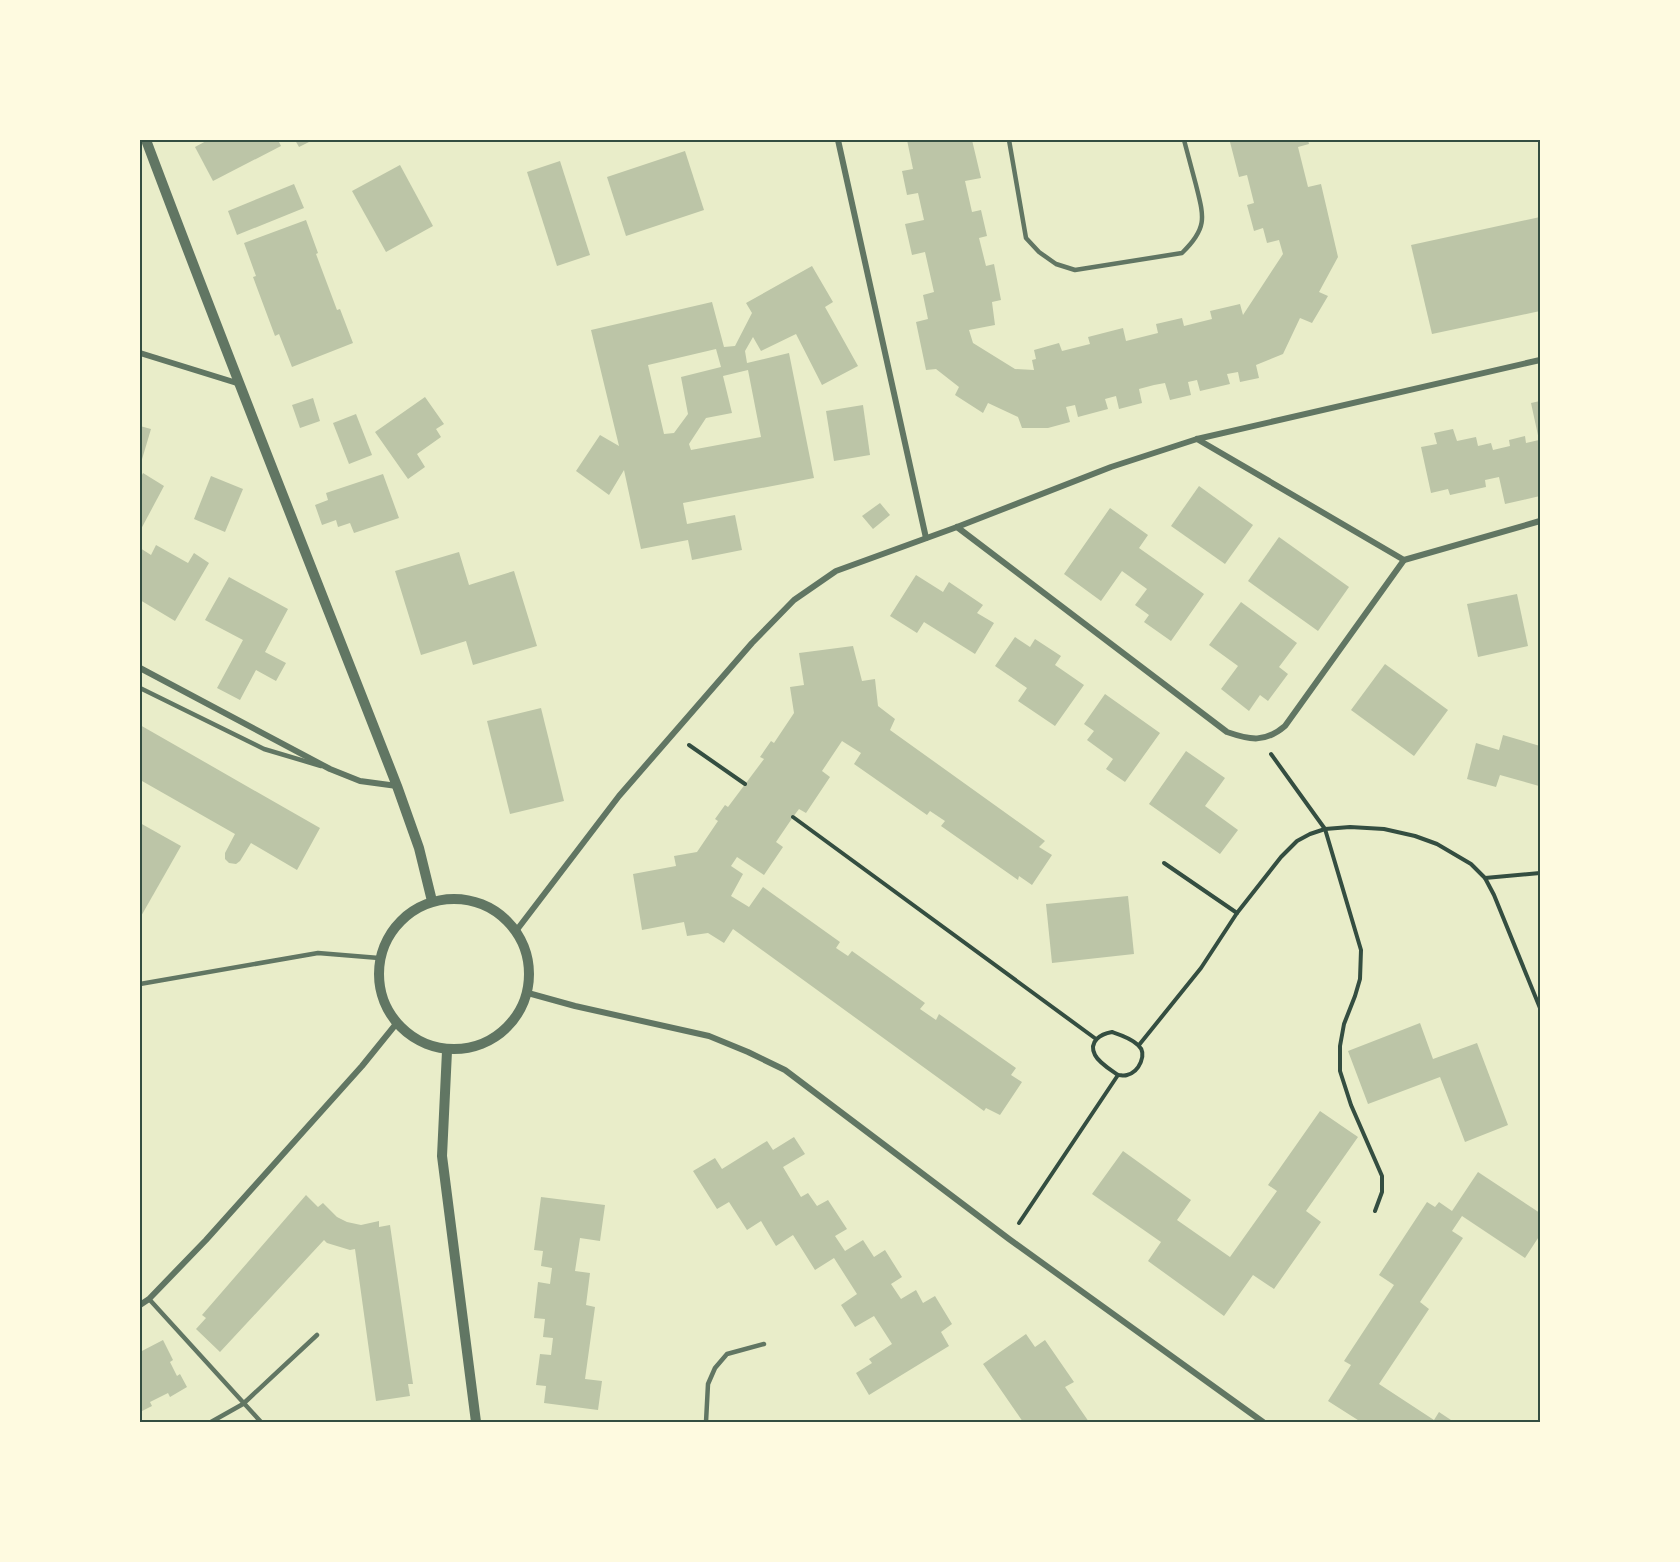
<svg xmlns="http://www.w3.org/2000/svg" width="1680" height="1562" font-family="Montserrat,sans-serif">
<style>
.building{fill:#bcc5a7;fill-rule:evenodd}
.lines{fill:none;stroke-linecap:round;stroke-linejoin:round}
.path{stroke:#344e41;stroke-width:4}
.service{stroke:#617663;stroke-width:4.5}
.minor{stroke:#617663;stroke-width:6}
.tertiary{stroke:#617663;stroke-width:10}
.neatline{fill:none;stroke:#344e41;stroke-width:2}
</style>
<rect width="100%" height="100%" fill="#e9edc9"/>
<!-- building -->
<g class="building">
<path d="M208,140H278L281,146L213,181L195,147Z"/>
<path d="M295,140H313L299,147Z"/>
<path d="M907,140H972L981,178L965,181L972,212L981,210L987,236L979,238L986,266L994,264L1001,300L992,302L995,325L969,330L973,343L1015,369L1034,370L1032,360L1036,359L1034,350L1059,343L1062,351L1090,344L1088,337L1123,328L1126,341L1158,333L1156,324L1182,318L1184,326L1212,319L1210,311L1240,304L1243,315L1283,254L1279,240L1267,243L1263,228L1254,231L1247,205L1254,203L1247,175L1239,177L1230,142L1240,140H1308L1309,144L1298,147L1308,187L1321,184L1338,257L1319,292L1328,296L1312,323L1300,318L1283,354L1256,365L1259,378L1240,382L1238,372L1227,374L1230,384L1200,391L1197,380L1188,382L1191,395L1170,400L1165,383L1154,385L1139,389L1142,403L1119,409L1116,396L1105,399L1108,409L1078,417L1075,405L1066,407L1070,422L1048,428H1022L1018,417L988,403L983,413L955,395L959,387L936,369L926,370L916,322L928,319L923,295L934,292L925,252L912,255L905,224L924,220L918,193L907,195L902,171L913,169Z"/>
<path d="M685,151L704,210L626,236L607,177Z"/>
<path d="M560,161L590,255L557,266L527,172Z"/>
<path d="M400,165L433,226L386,252L352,191Z"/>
<path d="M294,184L304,208L237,235L228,211Z"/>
<path d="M1540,217V311L1432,334L1411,245Z"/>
<path d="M306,220L318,253L316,254L337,310L340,309L353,343L292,367L279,334L275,336L253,277L256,276L244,243Z"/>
<path d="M812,266L833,302L825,307L858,366L822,385L796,334L761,351L753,337L745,351L747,363L789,353L814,478L683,503L687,524L735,515L742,550L692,560L688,540L641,549L624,470L609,495L576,471L600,435L619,446L591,330L712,302L724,347L735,346L752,313L746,303ZM716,349L721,367L681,377L688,414L674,433L664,434L648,365ZM748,370L761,437L691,450L689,444L706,418L732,413L723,376Z"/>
<path d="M425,397L444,424L436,429L441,437L417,454L425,467L408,479L375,432Z"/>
<path d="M313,398L320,421L300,428L292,405Z"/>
<path d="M1540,401V496L1505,504L1499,477L1485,480L1486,487L1450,495L1448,489L1431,493L1421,447L1437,444L1434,433L1453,429L1457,441L1476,437L1478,446L1491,443L1493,450L1510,446L1509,440L1525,436L1526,443L1539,440L1531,403Z"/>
<path d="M863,405L870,455L834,461L826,411Z"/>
<path d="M356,414L372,455L349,464L333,423Z"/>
<path d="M140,426L151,429L140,466Z"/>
<path d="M143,473L164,486L140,531V479Z"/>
<path d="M383,474L399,518L354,533L350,523L338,527L336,520L322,525L315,505L328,500L326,493Z"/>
<path d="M211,476L243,489L225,532L194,519Z"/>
<path d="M1199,486L1253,525L1225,564L1171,526Z"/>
<path d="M880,503L890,515L873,529L862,516Z"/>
<path d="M1110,508L1148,535L1139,548L1204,594L1171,641L1144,622L1149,615L1135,605L1147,589L1122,571L1101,601L1064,574Z"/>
<path d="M1279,537L1349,587L1318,631L1248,581Z"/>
<path d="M156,545L188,563L194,553L209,563L175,621L140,600V548L151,555Z"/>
<path d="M459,552L469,585L514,571L537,646L473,665L466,641L421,655L395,571Z"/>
<path d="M916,575L943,592L949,582L983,605L977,613L994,623L975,654L924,622L917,633L890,616Z"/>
<path d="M229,577L288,609L265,652L286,663L276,681L256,670L240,700L217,688L243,640L205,620Z"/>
<path d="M1517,594L1528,646L1478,657L1467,604Z"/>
<path d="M1241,602L1297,643L1279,667L1288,674L1268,701L1260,695L1249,711L1221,689L1238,666L1209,645Z"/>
<path d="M1015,637L1030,647L1035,639L1061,656L1055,665L1084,685L1055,726L1018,701L1027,688L995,666Z"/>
<path d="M853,646L862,681L875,679L878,706L895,719L890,730L1045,841L1039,847L1052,855L1032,885L1019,876L1018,880L941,826L945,821L930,811L927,815L854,764L861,753L842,741L822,771L830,777L806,813L799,809L793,817L776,842L783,847L764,875L737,857L731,866L743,874L731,896L749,907L763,887L840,942L836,948L848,956L852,951L925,1003L920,1009L936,1020L939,1014L1016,1068L1011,1075L1022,1082L1000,1115L986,1108L984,1111L733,929L724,943L708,933L687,936L684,922L642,930L633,874L676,866L674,856L697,852L718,821L715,819L725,805L728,807L764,759L760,757L771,741L774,743L794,713L790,687L804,685L799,653Z"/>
<path d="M1385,664L1448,710L1414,756L1351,710Z"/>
<path d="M1105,694L1160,733L1125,782L1106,769L1113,759L1087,740L1094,731L1084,724Z"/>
<path d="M541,708L564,801L510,814L487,721Z"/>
<path d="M140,725L320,828L297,870L251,843L240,861L236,864L229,863L225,859V853L235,834L142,781L140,785Z"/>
<path d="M1503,735L1540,746V780L1539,786L1500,775L1496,787L1467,779L1476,743L1499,750Z"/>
<path d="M1186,751L1225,778L1205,806L1238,830L1220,854L1149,804Z"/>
<path d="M140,823L181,846L140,918Z"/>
<path d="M1128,896L1134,954L1052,963L1046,904Z"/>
<path d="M1420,1023L1433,1059L1477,1043L1508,1125L1465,1142L1440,1077L1368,1104L1348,1051Z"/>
<path d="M1320,1111L1358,1137L1306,1211L1321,1222L1274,1289L1253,1275L1224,1316L1148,1261L1161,1242L1092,1194L1123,1151L1191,1200L1177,1220L1230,1257L1277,1191L1268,1185Z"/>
<path d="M794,1137L805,1154L783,1167L801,1197L808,1193L817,1206L828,1200L847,1229L835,1236L845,1251L863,1240L874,1257L885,1250L902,1277L891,1284L901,1299L916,1290L923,1303L935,1296L952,1324L941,1332L949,1346L869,1395L856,1373L872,1363L869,1359L892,1344L874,1316L855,1327L841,1305L857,1294L834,1258L815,1270L793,1235L776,1246L761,1221L747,1230L729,1202L717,1209L693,1171L715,1158L722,1169L767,1141L773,1150Z"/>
<path d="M1478,1172L1540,1213V1235L1525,1258L1462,1216L1452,1231L1463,1238L1420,1302L1429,1309L1379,1384L1434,1420L1439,1412L1454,1422H1361L1328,1401L1351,1365L1344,1361L1394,1285L1379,1275L1427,1202L1435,1207L1439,1202L1452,1211Z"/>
<path d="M306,1195L318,1207L323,1203L337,1217L347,1222L361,1225L379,1221V1227L390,1225L413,1384H408L410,1396L376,1401L355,1249L350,1250L327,1243L324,1240L220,1352L196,1329L206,1318L202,1315Z"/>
<path d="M541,1197L605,1205L600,1241L580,1238L575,1271L590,1273L586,1305L595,1307L585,1379L602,1381L598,1410L544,1403L546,1386L536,1385L540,1354L551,1355L553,1338L543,1337L545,1319L534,1318L538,1282L550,1284L552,1268L541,1266L543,1251L534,1250Z"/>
<path d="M1026,1334L1035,1347L1045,1340L1074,1382L1065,1387L1089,1422H1023L983,1364Z"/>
<path d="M163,1340L173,1360L170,1362L177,1376L180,1374L187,1387L170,1397L168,1393L150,1402L152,1406L140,1412V1352Z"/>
</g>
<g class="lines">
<!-- path -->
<g class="path">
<path d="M689,745L745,784"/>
<path d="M1271,754L1325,829L1361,950L1360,979L1355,996L1344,1024L1340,1046V1071L1351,1105L1382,1176V1192L1375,1211"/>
<path d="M793,817L1096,1039"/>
<path d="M1164,863L1237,913"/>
<path d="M1485,878L1540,873"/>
<path d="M1112,1032C1121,1035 1131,1038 1138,1045C1148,1054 1139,1072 1127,1075C1124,1076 1121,1075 1118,1075C1111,1070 1099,1063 1095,1055C1088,1041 1101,1034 1112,1032Z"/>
<path d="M1139,1045L1201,968L1237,913L1281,857L1297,841L1310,834L1325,829L1350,827L1384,829L1415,836L1437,844L1471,864L1485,878L1494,895L1540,1008"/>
<path d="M1019,1223L1118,1075"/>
</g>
<!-- service -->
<g class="service">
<path d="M1009,140L1026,238L1039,252L1056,264L1075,270L1182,253C1208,228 1204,217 1196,185C1192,170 1188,155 1184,140"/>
<path d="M140,688L264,749L321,766"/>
<path d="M140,984L318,953L379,958"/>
<path d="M149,1299L261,1422"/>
<path d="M211,1422L243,1404L317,1335"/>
<path d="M706,1422L708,1384L715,1368L727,1354L764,1344"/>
</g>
<!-- minor -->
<g class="minor">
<path d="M838,140L926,538"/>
<path d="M140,353L240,384"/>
<path d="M1197,439L1404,560"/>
<path d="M957,527L1227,732C1250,740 1265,743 1285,726L1404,560L1540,521"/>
<path d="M140,668L330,769L360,781L397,786"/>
<path d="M516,931L619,796L752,643L794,600L836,571L957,527L1111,467L1197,439L1540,360"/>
<path d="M528,993L575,1006L709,1036L748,1052L785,1070L1009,1239L1263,1422"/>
<path d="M140,1305L149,1299L206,1240L362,1066L396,1024"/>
</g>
<!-- tertiary -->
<g class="tertiary">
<path d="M146,140C227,356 313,571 397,786L419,848L432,901"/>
<circle cx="454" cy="974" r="75"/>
<path d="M447,1051L442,1156L476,1422"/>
</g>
</g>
<!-- border -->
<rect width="1680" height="1562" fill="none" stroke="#fefae0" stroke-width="282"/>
<rect x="141" y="141" width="1398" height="1280" class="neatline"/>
</svg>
